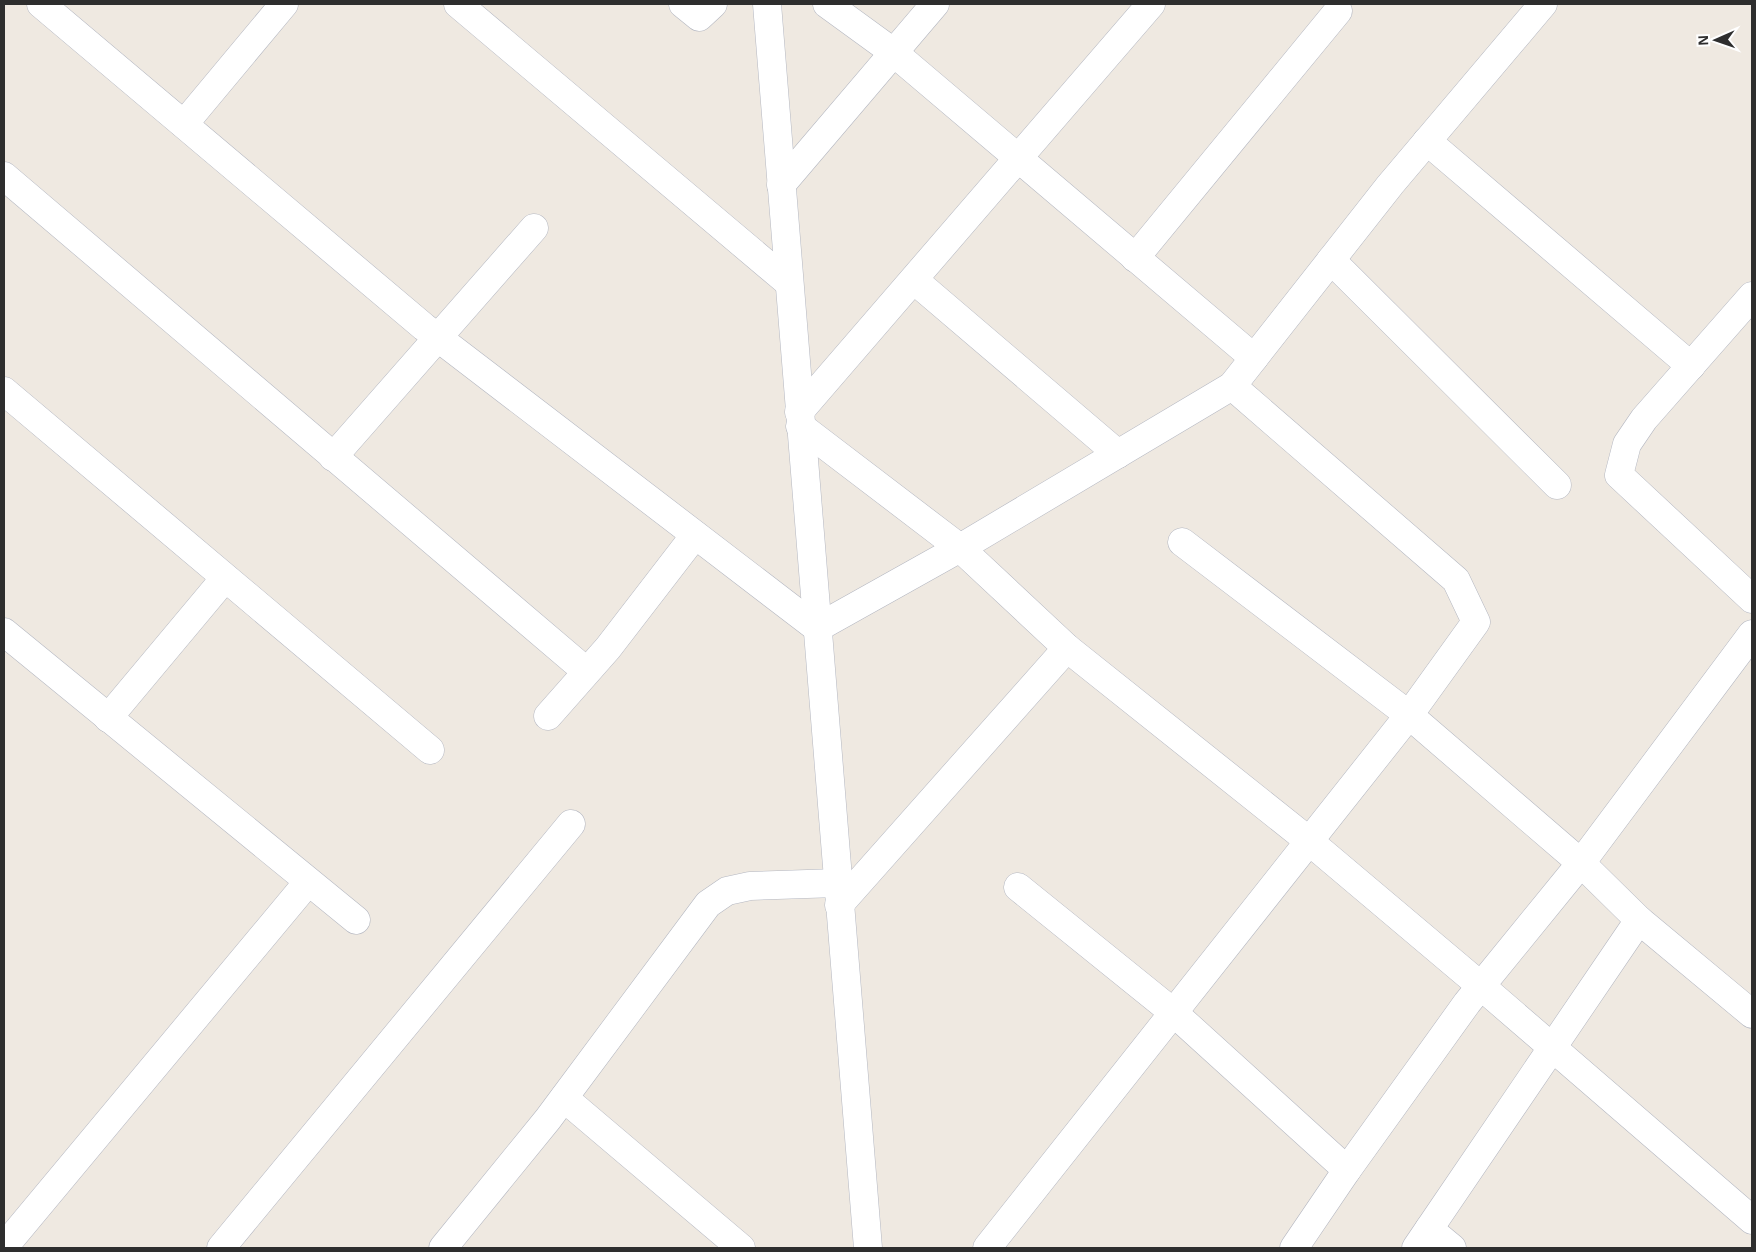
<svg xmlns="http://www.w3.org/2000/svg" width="1756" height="1252" font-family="Helvetica,sans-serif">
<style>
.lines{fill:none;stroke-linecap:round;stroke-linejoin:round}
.minor-casing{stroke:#b4b7c1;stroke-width:29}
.minor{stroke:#fff;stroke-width:28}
</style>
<rect width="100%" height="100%" fill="#efe9e1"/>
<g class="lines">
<defs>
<g id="minor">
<path d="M41,4L424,327L817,628L960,548L1232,386L1390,185L1543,4"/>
<path d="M458,4L789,283"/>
<path d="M683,4L699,17L713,4"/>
<path d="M767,4L868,1248"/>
<path d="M827,4L893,52L1254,358"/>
<path d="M184,124L284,4"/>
<path d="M1427,141L1691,366"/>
<path d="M4,176L586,671"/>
<path d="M781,185L935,4"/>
<path d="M1135,258L1338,11"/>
<path d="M1331,260L1557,485"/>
<path d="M914,280L1118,454"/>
<path d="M1752,296L1644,419L1627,444L1619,475L1752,599"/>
<path d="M4,391L430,750"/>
<path d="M799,412L1151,4"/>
<path d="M800,426L960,548L1067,648L1309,841L1481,986L1752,1220"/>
<path d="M333,457L534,228"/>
<path d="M1182,542L1409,715L1581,863L1639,920L1416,1248"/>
<path d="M4,632L356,920"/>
<path d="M548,716L608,648L695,535"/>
<path d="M108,718L225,578"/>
<path d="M1018,887L1174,1013L1347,1170"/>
<path d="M839,905L1067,648"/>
<path d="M1639,920L1752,1014"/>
<path d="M564,1098L741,1248"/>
<path d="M1429,1229L1452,1248"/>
<path d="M4,1247L308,882"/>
<path d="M221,1248L571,824"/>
<path d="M443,1248L548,1119L708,904L727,891L750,886L837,883"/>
<path d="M987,1248L1409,715L1476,622L1456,580L1232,386"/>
<path d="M1294,1248L1347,1170L1467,1003L1581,863L1752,634"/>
</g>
</defs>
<!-- minor casing -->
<use href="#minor" class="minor-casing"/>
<!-- minor -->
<use href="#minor" class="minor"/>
</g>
<!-- border -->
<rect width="1756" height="1252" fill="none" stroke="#2e2e2e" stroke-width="10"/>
<!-- north arrow -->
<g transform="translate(1716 40) rotate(268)" stroke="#ffffff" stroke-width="4" paint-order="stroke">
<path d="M0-4L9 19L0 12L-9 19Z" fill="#2e2e2e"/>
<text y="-8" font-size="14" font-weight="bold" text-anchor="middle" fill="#2e2e2e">N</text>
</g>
</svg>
